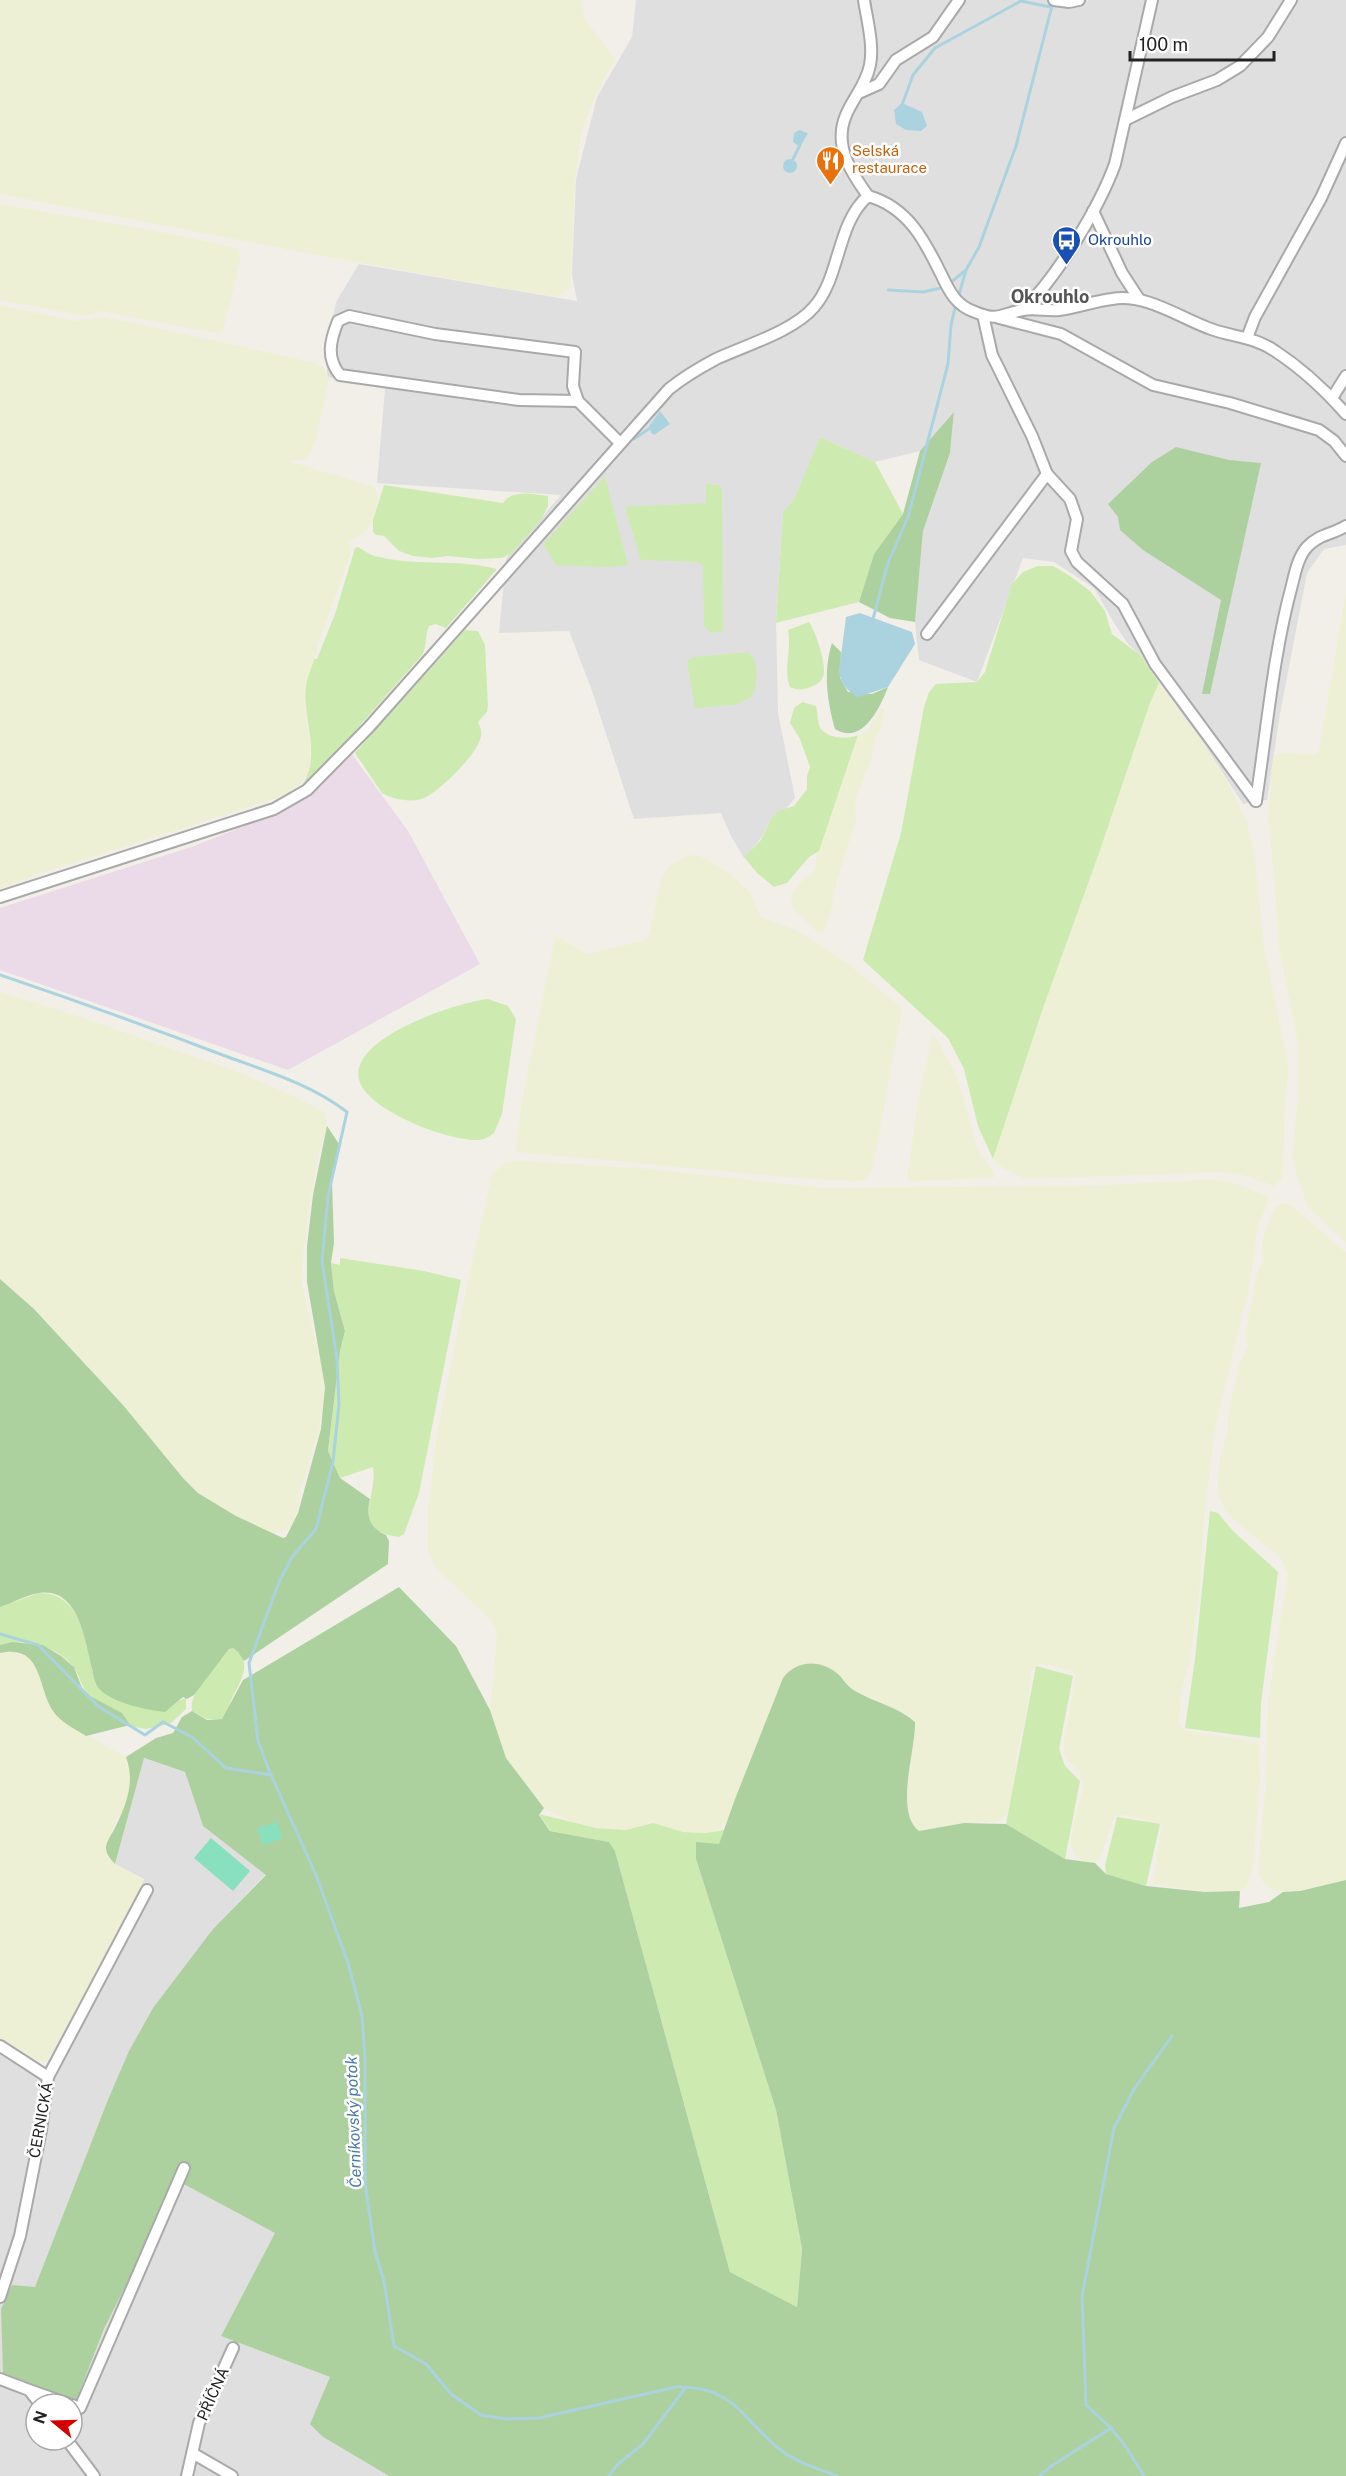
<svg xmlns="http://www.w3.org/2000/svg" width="1346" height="2476" font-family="'Public Sans',sans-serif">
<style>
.residential{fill:#e0dfdf;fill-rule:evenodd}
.industrial{fill:#ebdbe8}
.farmland{fill:#eef0d5}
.grass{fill:#cdebb0}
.forest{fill:#add19e}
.pitch{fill:#88e0be}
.water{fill:#aad3df}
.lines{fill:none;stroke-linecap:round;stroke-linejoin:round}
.stream{stroke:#aad3df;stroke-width:3}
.minor-casing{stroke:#a9a9a9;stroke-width:14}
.minor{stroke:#fff;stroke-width:10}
.labels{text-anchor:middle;stroke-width:5;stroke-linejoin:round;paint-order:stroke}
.food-label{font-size:15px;fill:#c56008;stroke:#fff;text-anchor:start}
.transit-label{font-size:15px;fill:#164399;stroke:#fff;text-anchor:start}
.street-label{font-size:15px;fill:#222;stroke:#fff}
.water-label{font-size:16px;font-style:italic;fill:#4a7aab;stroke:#fff}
.quarter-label{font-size:18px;font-weight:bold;fill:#555;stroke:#fff}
</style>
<rect width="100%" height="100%" fill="#f2efe9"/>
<!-- residential -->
<g class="residential">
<path d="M636,0H1346V545L1324,549L1307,573L1280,714L1267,800L1243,804L1204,744L1141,656L1128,644L1114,623L1094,588L1054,562L1023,558L977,682L919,660L915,622L923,531L950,453L954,413L920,451L875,462L820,437L795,497L783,512L776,623L778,713L795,798L786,809L778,811L772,817L762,837L744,858L730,834L721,813L634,819L591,688L569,631L499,633L506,559L561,495L377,483L385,389L328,377L327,372L329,330L337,300L359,264L577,301L572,275L576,179L597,97L632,37Z"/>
<path d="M143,1758L185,1772L203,1826L266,1874L213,1929L107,2102L3,2373L76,2401L104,2329L177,2180L276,2232L221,2336L330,2377L323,2437L389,2476H0V2043L45,2067L140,1891L144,1879L115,1865ZM36,2404H72V2440H36Z"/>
</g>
<!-- industrial -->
<path class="industrial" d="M351,753L408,831L480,964L288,1070L0,970V908L194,846L280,812L320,787Z"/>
<!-- farmland -->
<g class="farmland">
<path d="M0,0H581L585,19L615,59L594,99L581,133L575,182L571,280L569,289L559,296L537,294L328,257L0,194Z"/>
<path d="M0,204L183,236L239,249L240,262L223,331L214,333L101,311L86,316L0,300Z"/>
<path d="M0,305L75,321L106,317L312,362L323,367L329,380L315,444L306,459L288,461L375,487L378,498L373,520L365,533L346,542L350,544V555L319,642L306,686L305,703L311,757L308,774L298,787L281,797L41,873L0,889Z"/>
<path d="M1346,592V1243L1308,1207L1296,1173L1292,1155L1298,1098V1043L1278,941L1275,886L1268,817L1273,757L1277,754L1284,753L1316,755L1319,750Z"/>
<path d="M1159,683L1204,744L1227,781L1247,823L1255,855L1264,946L1289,1070L1285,1094L1283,1173L1281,1179L1274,1186L1243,1175L1221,1172L1025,1179L1004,1169L993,1159L1043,1008L1098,856L1150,703Z"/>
<path d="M881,708L884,710L882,727L876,737L870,764L858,792L855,804L856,820L837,880L831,910L824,931L819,933L793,909L790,896L802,881L815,870L817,854L858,735L868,730Z"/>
<path d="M687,855L700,856L727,871L750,892L761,917L793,929L816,942L852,967L900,1006L901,1014L873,1168L866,1179L859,1181L808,1179L517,1152L515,1150L524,1090L555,936L588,954L646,940L649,934L662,876L667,868Z"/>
<path d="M0,992L72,1014L230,1069L265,1083L320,1109L325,1114L327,1127L319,1154L311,1196L303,1254L302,1283L323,1373L324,1401L319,1430L301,1489L295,1519L291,1527L285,1531L272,1533L236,1516L198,1493L183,1478L123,1405L34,1309L0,1279Z"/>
<path d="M932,1036L937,1040L957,1077L976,1144L981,1156L993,1171L994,1178L910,1181L907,1179L918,1101Z"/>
<path d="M520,1161L638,1168L823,1188L1084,1186L1205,1180L1228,1181L1266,1195L1269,1199L1258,1226L1249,1287L1215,1429L1204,1519L1199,1598L1189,1664L1181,1692L1179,1724L1186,1731L1259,1742L1260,1783L1253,1865L1246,1888L1232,1893L1205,1892L1153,1884L1162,1825L1127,1815L1114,1816L1100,1858L1095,1863L1088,1864L1079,1859L1073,1851L1070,1840L1084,1783L1076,1768L1066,1759L1064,1751V1740L1076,1676L1072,1671L1039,1663L1032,1669L1027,1712L1017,1751L1013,1790L1007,1813L1001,1821L964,1823L919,1831L912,1826L906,1804L915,1722L907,1715L857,1692L846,1685L839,1675L783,1678L728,1820L715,1832H683L651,1823L635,1828L615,1830L573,1823L544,1808L506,1758L490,1710L497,1636L495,1627L491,1620L436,1568L428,1553V1510L437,1433L465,1294L492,1174L506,1163Z"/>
<path d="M1283,1203L1291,1205L1346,1253V1880L1300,1891L1280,1892L1271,1889L1262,1881L1259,1872V1857L1266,1784L1268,1699L1288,1574L1279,1556L1242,1527L1226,1512L1217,1491L1218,1474L1221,1453L1228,1431V1414L1239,1364L1248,1346L1245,1335L1258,1269L1264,1261L1261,1254L1264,1236L1271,1215L1276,1207Z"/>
<path d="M8,1651L26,1656L33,1663L38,1670L52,1709L60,1720L126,1757L129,1766L130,1793L124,1810L117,1819L106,1847L108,1856L115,1864L144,1879L119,1933L47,2061L40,2062L26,2057L0,2041V1653Z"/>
</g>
<!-- grass -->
<g class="grass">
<path d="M820,437L875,462L903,514L874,554L859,602L776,623L783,512L795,497Z"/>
<path d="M605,476L628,565L607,567L556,565L543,544Z"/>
<path d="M706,484L719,485L722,489L723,631L711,633L704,626L703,565L696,562L641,560L625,507L706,503Z"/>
<path d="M384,485L503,503C512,489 533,494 548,496V506L541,520L511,554L502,558L478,559L448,556L432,558L413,556L399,551L384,536L376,535L373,532V520Z"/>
<path d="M358,547C364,550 368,554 375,556C415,567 457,558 497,569L446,628L435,624L429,626C425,635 427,644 423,654L316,775L304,782C321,753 302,717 306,686C307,677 312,668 314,659H317L335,614L355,548Z"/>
<path d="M1038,566H1053L1070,576L1091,592L1105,611L1112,634L1141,656L1159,683L1150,703L1098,856L1043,1008L993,1159L978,1126L964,1069L948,1038L863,960L901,833L924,707L929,692L936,684L977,682L985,672L1012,584L1023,572Z"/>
<path d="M809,622C815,630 828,667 823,677C821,683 814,686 808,688C802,690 796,690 790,687C783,669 792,649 788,630Z"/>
<path d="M465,630L478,631L485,645L488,705L487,712L478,722C480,726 482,731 481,736C478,754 443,787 428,796C416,804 393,800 382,793L355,753Z"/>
<path d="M748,652C760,661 758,685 751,697L735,705L695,708L687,661L693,657Z"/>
<path d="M802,702L816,706C818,712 817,719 819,725C824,739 847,740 858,735L819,851L809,857L787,883L774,887L757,873L744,857L761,840L772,817L778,811L794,806L807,789V776L810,767L800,739L790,723L794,708Z"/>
<path d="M488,999L508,1006L516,1019L502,1114L494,1133C489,1137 484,1140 478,1140C448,1141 375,1113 361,1085C339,1040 458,1002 488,999Z"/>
<path d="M340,1258L424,1271L461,1280L419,1493L404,1534L399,1537C348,1530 378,1499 373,1467L340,1478L328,1451L340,1351L345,1331L334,1291L331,1263L340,1265Z"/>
<path d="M1210,1511L1218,1513L1232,1530L1278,1572L1261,1703L1260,1738L1185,1728L1195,1659Z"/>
<path d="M39,1593C84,1592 87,1650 96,1685L170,1708L178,1701L186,1698V1709L171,1723L161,1726L146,1729L133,1727L88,1695C81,1687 80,1675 73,1666C56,1645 25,1638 0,1645V1607Z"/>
<path d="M233,1648C254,1663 241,1680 232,1698C229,1705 227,1713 222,1719H207L192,1711C188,1691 218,1665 229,1649Z"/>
<path d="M1036,1666L1073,1676L1059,1749L1065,1766L1080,1781L1065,1859L1006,1824Z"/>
<path d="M539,1814L596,1828L626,1830L653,1823L683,1832L706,1833L724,1830L719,1845L696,1859L776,2110L802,2249L797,2307L730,2272L615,1851L609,1842L551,1831Z"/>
<path d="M1117,1817L1160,1824L1146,1886L1106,1874L1105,1865Z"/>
</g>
<!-- forest -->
<g class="forest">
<path d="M954,412L950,453L923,531L915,622L890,618L859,602L874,554L903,514L920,451Z"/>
<path d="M1176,447L1229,460L1261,463L1210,694H1202L1221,600L1143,550L1120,530L1118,517L1108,504L1152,462Z"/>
<path d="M832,643L841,652L840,678L848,692L872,694L888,687C880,708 862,746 835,729C827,701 823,671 832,643Z"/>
<path d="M327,1126L339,1144L332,1181L334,1243L331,1263L334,1291L345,1331L340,1351L328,1451L340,1478L370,1499C366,1516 369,1528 386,1535L389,1541L388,1564L244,1661L238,1652L233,1648L229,1649L194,1695L187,1699L183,1697L165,1712C145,1710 108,1702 97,1686C94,1681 93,1674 92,1668C85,1641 79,1587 39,1593C26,1595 13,1603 0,1607V1279L34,1309L123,1405L183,1478L198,1493L236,1516L283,1538L286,1537L298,1513L321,1429L325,1387L307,1282V1246L313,1195Z"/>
<path d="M399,1587L456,1646L490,1710L506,1758L544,1808L539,1815L550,1831L609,1842L615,1851L730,2272L797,2307L802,2249L776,2110L696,1859V1842L719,1844L735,1799L783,1678C797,1659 823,1659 840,1676C845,1682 849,1688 857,1692C876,1703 898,1707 915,1722C916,1750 894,1812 919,1831L964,1823L1006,1824L1065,1859L1095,1863L1106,1874L1146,1886L1205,1892L1240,1891L1239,1908L1269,1902L1283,1892L1300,1891L1346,1880V2476H389L323,2437L310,2424L330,2377L221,2336L275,2233L178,2181L104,2329L76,2401L3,2373L1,2309L12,2285L35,2287L107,2102L129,2051L153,2008L213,1929L266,1875L203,1826L185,1772L144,1758L115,1864C111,1859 106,1855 106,1848C106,1842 111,1835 114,1830C125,1807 136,1784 126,1757L156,1738L173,1733L182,1717L192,1711L207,1720L222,1719L243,1680Z"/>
<path d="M12,1642L43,1645L61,1656L74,1667L82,1688L88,1695L122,1713L130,1725L86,1736C74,1728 61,1723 53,1711C37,1687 43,1644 0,1653V1645Z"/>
</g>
<!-- pitch -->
<g class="pitch">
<path d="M277,1822L283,1838L263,1845L257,1828Z"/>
<path d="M211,1838L250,1871L233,1891L194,1858Z"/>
</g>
<!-- water -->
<g class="water">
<path d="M902,103L922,112L927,126L921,131L906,130L896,124L894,110Z"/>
<path d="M799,130L808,133L800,147L793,142L794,133Z"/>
<circle cx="790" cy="166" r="7"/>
<path d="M660,411L670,424L654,435L651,433L649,426Z"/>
<path d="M860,613L912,632L915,644L888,687L858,697C848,692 840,683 839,671L846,617Z"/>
</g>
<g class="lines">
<!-- stream -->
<g class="stream">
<path d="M902,105L913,75L935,48L1021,1L1050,7"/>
<path d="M793,159L800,145"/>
<path d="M888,290L923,292L945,287L966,270L979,247L1016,146L1053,2"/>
<path d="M958,298L966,270"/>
<path d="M634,439L650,428"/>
<path d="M873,619L888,563L908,517L948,364L951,325L956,304"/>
<path d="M0,975C77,1001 152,1028 228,1057C269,1072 312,1085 347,1112L328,1196L322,1261L337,1359L339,1404L333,1462L316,1529L292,1557L279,1582L249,1663L258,1741L271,1775"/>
<path d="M0,1634L38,1645L98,1706L145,1735L163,1722L192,1737L226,1768L271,1775L316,1875L348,1963L362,2016L365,2060V2183L375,2252L384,2281L394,2346L426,2364L451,2394L481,2415L506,2419L539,2418L676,2387C737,2386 741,2420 782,2451C798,2463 819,2469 837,2476"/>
<path d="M1111,2428L1086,2405L1082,2296L1114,2128L1134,2089L1172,2036"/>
<path d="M609,2476L618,2464L643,2444L686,2387"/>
<path d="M1040,2476L1050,2467L1111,2428L1126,2447L1144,2476"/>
</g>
<defs>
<g id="minor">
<path d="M864,0C867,20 874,45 870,65C866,85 853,98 846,115C833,146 851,172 868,196"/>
<path d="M1054,0L1069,2L1079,0"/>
<path d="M861,92L879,84L896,60L933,37L959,0"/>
<path d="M1125,120L1172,97L1217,80L1240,66L1268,37L1291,0"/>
<path d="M1093,211L1122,273L1139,299"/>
<path d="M1023,310C1057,277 1099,208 1115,164L1152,0"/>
<path d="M999,318L1061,334L1153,385L1230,403L1319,430L1334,441L1346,456"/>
<path d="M1247,338L1255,317L1321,198L1346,143"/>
<path d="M1332,398L1346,376"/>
<path d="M578,401L519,400L340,375C326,358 330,341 338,321L349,316L435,334L575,352L573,386L578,401L620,443"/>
<path d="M1047,474L1070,499L1077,519L1071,551L1077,562L1123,604L1155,664L1256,801"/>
<path d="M927,634L1047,474L1032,436L992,355L983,315"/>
<path d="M1256,801C1267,729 1273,655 1292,585C1295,573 1298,557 1307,547C1319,534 1331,535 1346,526"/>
<path d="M0,897L274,809L307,790L369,727L669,389C684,377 699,368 716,359C744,346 794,331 814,307C841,276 836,224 868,196C908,207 925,241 942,276C950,293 957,306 975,312C999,322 1000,314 1023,310C1034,308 1047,311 1059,310C1077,308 1094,301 1112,299C1146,293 1180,318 1211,329C1233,337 1255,337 1275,351C1301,368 1325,390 1346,414"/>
<path d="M0,2046L48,2077"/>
<path d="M0,2297L20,2236L41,2130L48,2077L147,1890"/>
<path d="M0,2379L29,2390L40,2404"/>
<path d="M29,2390L69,2404"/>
<path d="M72,2405L80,2408L184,2168"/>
<path d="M67,2440L94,2476"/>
<path d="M194,2454L232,2476"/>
<path d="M187,2476L199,2423L233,2348"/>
</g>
</defs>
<!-- minor casing -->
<use href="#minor" class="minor-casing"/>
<!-- minor -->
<use href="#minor" class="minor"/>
</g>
<!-- icons -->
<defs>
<symbol id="restaurant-pin" viewBox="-11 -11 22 30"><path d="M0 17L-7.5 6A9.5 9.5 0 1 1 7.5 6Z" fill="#e8710a" stroke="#fff"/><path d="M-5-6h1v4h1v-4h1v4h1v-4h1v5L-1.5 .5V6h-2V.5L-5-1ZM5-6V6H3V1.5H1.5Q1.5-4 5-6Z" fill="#fff"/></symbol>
<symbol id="bus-pin" viewBox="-11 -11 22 30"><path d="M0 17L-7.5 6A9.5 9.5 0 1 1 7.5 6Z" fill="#1a4fb4" stroke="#fff"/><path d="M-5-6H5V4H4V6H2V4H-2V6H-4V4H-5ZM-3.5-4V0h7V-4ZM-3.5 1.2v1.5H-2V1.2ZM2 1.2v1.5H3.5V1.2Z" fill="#fff"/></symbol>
</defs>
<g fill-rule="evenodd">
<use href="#restaurant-pin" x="814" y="144" width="33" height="45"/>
<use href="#bus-pin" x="1050" y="224" width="33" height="45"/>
</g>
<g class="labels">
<!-- food labels -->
<g class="food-label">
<text x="852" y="156">Selská<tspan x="852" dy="17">restaurace</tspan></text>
</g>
<!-- transit labels -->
<g class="transit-label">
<text x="1088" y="245">Okrouhlo</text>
</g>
<!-- street labels -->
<g class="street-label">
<text transform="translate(41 2120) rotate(-80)" y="5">ČERNICKÁ</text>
<text transform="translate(213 2394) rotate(-66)" y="5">PŘÍČNÁ</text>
</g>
<!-- water labels -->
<g class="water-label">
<text transform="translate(353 2122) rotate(-92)" y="6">Černíkovský potok</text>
</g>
<!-- quarter labels -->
<g class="quarter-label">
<text x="1050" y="303">Okrouhlo</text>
</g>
</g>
<!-- north arrow -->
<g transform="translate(54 2422) rotate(289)"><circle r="28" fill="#ffffff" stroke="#a7a7a7" stroke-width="1.5"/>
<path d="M0-4.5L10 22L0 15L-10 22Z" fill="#d40000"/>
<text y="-9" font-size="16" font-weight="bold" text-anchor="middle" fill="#222222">N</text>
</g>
<!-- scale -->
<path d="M1130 51v9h144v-9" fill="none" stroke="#222222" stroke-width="3"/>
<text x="1139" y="51" font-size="18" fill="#222222" stroke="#ffffff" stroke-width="4.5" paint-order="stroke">100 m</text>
</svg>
